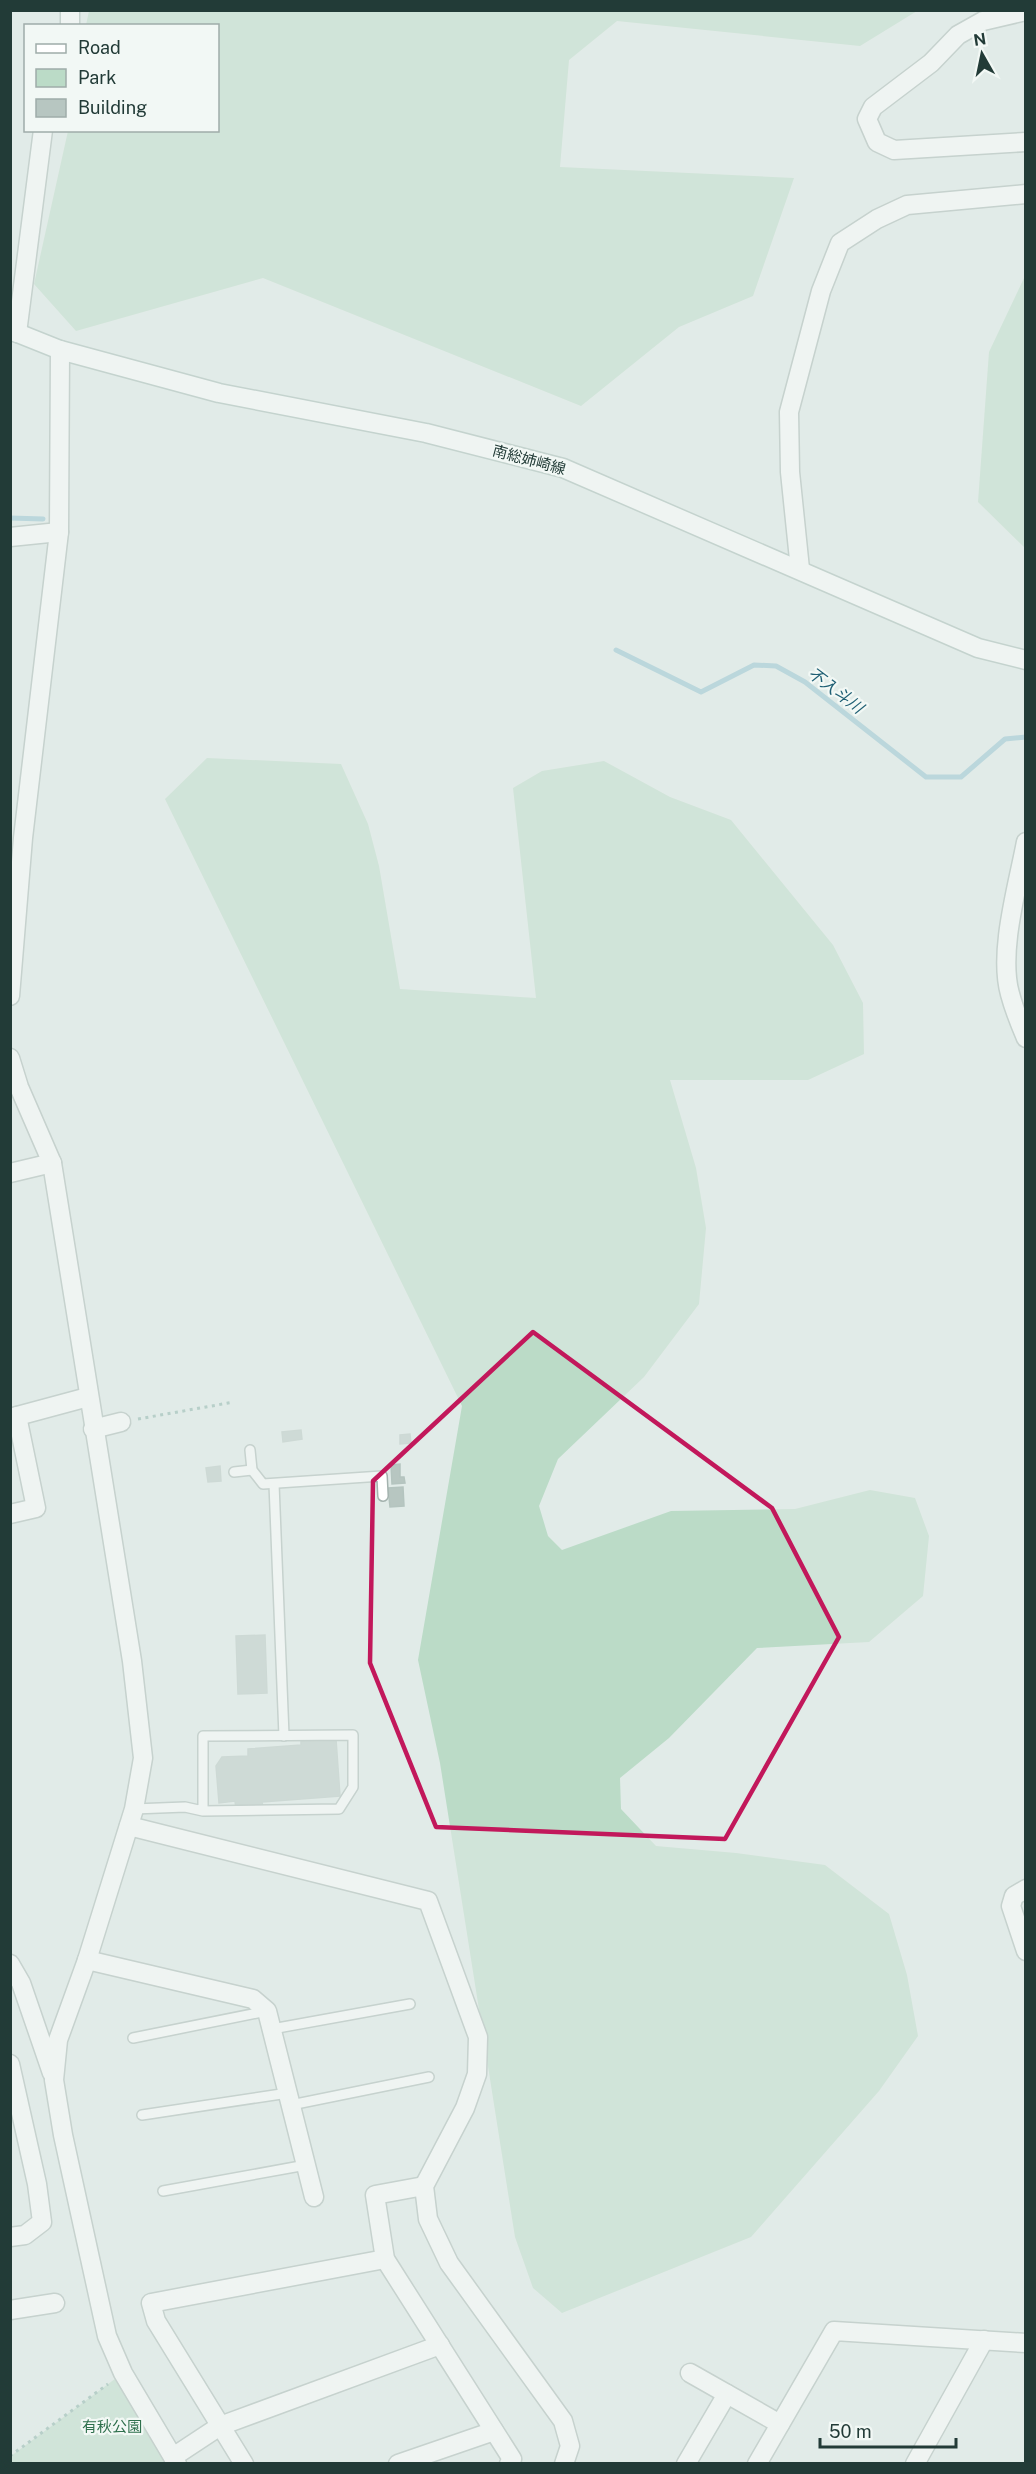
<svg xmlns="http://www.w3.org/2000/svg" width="1036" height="2474" font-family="'Public Sans','Noto Sans JP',sans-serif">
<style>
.green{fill:#bbdbc7}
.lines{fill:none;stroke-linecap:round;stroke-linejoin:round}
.stream{stroke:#8cbece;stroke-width:5}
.building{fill:#b7c6c1;stroke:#b4c4bf;stroke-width:1.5}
.service-casing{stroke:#a4b3af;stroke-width:12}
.minor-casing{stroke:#a4b3af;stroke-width:21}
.secondary-casing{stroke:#a0b6b0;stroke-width:21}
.path{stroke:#83ada4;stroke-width:3;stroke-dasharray:3 4.5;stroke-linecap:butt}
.service{stroke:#fff;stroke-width:9}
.minor{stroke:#fff;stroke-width:18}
.secondary{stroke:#fff;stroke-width:18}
.marked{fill:none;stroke:#c2185b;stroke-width:4.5;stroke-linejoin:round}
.labels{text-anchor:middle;stroke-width:4.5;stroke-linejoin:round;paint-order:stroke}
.street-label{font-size:15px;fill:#223b37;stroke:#f2f8f5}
.park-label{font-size:15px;fill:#2f704d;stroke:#f2f8f5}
.water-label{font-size:16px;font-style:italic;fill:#1f5f74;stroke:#f2f8f5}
</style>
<rect width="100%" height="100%" fill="#e1ebe8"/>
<!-- green -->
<g class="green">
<path d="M89,11V10L917,11L860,46L617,21L569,60L560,167L794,178L753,296L679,327L581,406L263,278L76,331L34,284L68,131L218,130V26L86,25Z"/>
<path d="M1025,276L1026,548H1025L978,502L989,352Z"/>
<path d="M207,758L341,764L368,824L379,866L400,989L536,998L513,788L542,771L604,761L670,797L731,820L833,945L863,1003L864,1054L808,1080H670L696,1168L706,1228L699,1304L644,1377L558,1459L539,1506L548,1536L562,1550L671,1511L795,1509L870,1490L915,1498L929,1536L923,1596L869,1642L757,1648L669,1738L620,1778L621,1809L656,1846L736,1853L825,1865L889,1914L907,1975L918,2036L879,2091L751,2237L562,2313L533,2288L515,2237L440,1763L418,1660L462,1406L165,799Z"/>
<path d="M123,2373L178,2464H11V2456Z"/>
</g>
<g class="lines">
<!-- stream -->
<g class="stream">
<path d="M10,518L43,519"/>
<path d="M616,650L701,692L754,665L776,666L805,682L926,777H961L1005,739L1026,737"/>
</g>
</g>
<!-- building -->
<g class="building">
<path d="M301,1430L302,1439L283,1442L282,1432Z"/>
<path d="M410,1434L411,1443L400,1444V1435Z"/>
<path d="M400,1464V1477H404L405,1483L392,1484L391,1465Z"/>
<path d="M220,1466L221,1481L208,1482L206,1468Z"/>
<path d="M403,1487L404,1506L390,1507L388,1488Z"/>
<path d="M265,1635L267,1693L238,1694L236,1636Z"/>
<path d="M336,1739L340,1796L262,1802L263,1807L236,1809L235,1801L219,1803L216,1766L222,1757L248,1756V1749L301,1745V1741Z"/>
</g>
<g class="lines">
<defs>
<g id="service">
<path d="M250,1450L252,1470L263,1484L382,1476L383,1496"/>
<path d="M234,1472L252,1470"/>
<path d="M274,1484L284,1736"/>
<path d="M134,1809L185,1807L203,1811V1736L353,1735V1787L339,1809L203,1811"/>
<path d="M272,2029L410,2004"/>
<path d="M133,2038L267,2011"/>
<path d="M291,2105L429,2077"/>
<path d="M142,2115L288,2093"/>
<path d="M163,2191L306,2165"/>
</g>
<g id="minor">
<path d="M1026,11L983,21L958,35L931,63L873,107L867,119L877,142L894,150L1026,142"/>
<path d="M70,26V10"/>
<path d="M17,333L43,130"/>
<path d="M10,537L59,532"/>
<path d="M800,569L790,472L789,412L821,291L840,243L877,219L907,205L1026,194"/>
<path d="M1026,842C1018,885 998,952 1010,994C1014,1009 1020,1024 1026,1038"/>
<path d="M10,996L23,838L59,532L60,350"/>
<path d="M10,1058L19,1087L52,1163L132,1661L143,1758L134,1809L87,1960L58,2040L54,2080L63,2135L107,2336L123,2373L177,2464"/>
<path d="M10,1173L52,1163"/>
<path d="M10,1418L88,1397"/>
<path d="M93,1429L121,1422"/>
<path d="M10,1514L36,1508L17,1416"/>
<path d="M129,1826L428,1901L478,2037L477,2074L465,2108L424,2186L428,2219L449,2263L563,2421L570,2446L564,2464"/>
<path d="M1026,1889L1014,1896L1011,1906L1026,1951"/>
<path d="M87,1960L253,1999L267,2011L314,2197"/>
<path d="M10,1964L21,1983L52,2073"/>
<path d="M10,2064L37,2184L42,2222L25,2235L10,2237"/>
<path d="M424,2186L375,2195L385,2259L512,2459L509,2464"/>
<path d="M10,2310L55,2303"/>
<path d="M690,2373L780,2424"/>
<path d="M173,2457L220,2426L440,2345"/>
<path d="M244,2464L156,2321L151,2303L385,2259"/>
<path d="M398,2464L494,2431"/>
<path d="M686,2464L727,2394"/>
<path d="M757,2464L834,2331L1026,2343"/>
<path d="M915,2464L984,2340"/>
</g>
<path id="secondary" d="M10,330L60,350L219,393L426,433L563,468L978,648L1026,660"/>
</defs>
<!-- service casing -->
<use href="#service" class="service-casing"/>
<!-- minor casing -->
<use href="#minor" class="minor-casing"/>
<!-- secondary casing -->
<use href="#secondary" class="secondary-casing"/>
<!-- path -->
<g class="path">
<path d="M138,1419L234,1402"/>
<path d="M10,2456L108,2384"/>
</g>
<!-- service -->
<use href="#service" class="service"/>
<!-- minor -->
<use href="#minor" class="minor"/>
<!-- secondary -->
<use href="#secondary" class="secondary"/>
</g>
<!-- marked area -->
<path d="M0 0H1036V2474H0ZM533,1332L772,1508L839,1637L725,1839L436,1827L370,1663L373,1481Z" fill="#e1ebe8" fill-opacity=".55" fill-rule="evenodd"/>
<path class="marked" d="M533,1332L772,1508L839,1637L725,1839L436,1827L370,1663L373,1481Z"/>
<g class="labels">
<!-- street labels -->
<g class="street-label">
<text transform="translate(529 460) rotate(15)" y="5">南総姉崎線</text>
</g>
<!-- park labels -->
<g class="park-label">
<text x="112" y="2432">有秋公園</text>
</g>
<!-- water labels -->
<g class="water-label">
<text transform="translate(836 690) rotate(37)" y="6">不入斗川</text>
</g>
</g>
<!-- border -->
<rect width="1036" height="2474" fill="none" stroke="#223b37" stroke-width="24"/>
<!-- legend -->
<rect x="24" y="24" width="195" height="108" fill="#f2f8f5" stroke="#9faca9" stroke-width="1.5"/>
<rect x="36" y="44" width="30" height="9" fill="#ffffff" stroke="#9faca9" stroke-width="1.5"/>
<text x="78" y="54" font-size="18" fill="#223b37">Road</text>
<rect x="36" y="69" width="30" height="18" fill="#bbdbc7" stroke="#9faca9" stroke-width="1.5"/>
<text x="78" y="84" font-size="18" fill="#223b37">Park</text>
<rect x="36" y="99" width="30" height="18" fill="#b7c6c1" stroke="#9faca9" stroke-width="1.5"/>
<text x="78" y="114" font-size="18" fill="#223b37">Building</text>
<!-- north arrow -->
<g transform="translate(982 54) rotate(351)" stroke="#f2f8f5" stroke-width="4.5" paint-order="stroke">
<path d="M0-4.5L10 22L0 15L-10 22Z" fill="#223b37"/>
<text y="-9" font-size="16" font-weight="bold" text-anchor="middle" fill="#223b37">N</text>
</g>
<!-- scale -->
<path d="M820 2438v9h136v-9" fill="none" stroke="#223b37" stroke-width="3"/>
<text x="829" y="2438" font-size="18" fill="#223b37" stroke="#f2f8f5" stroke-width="4.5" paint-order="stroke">50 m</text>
</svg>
